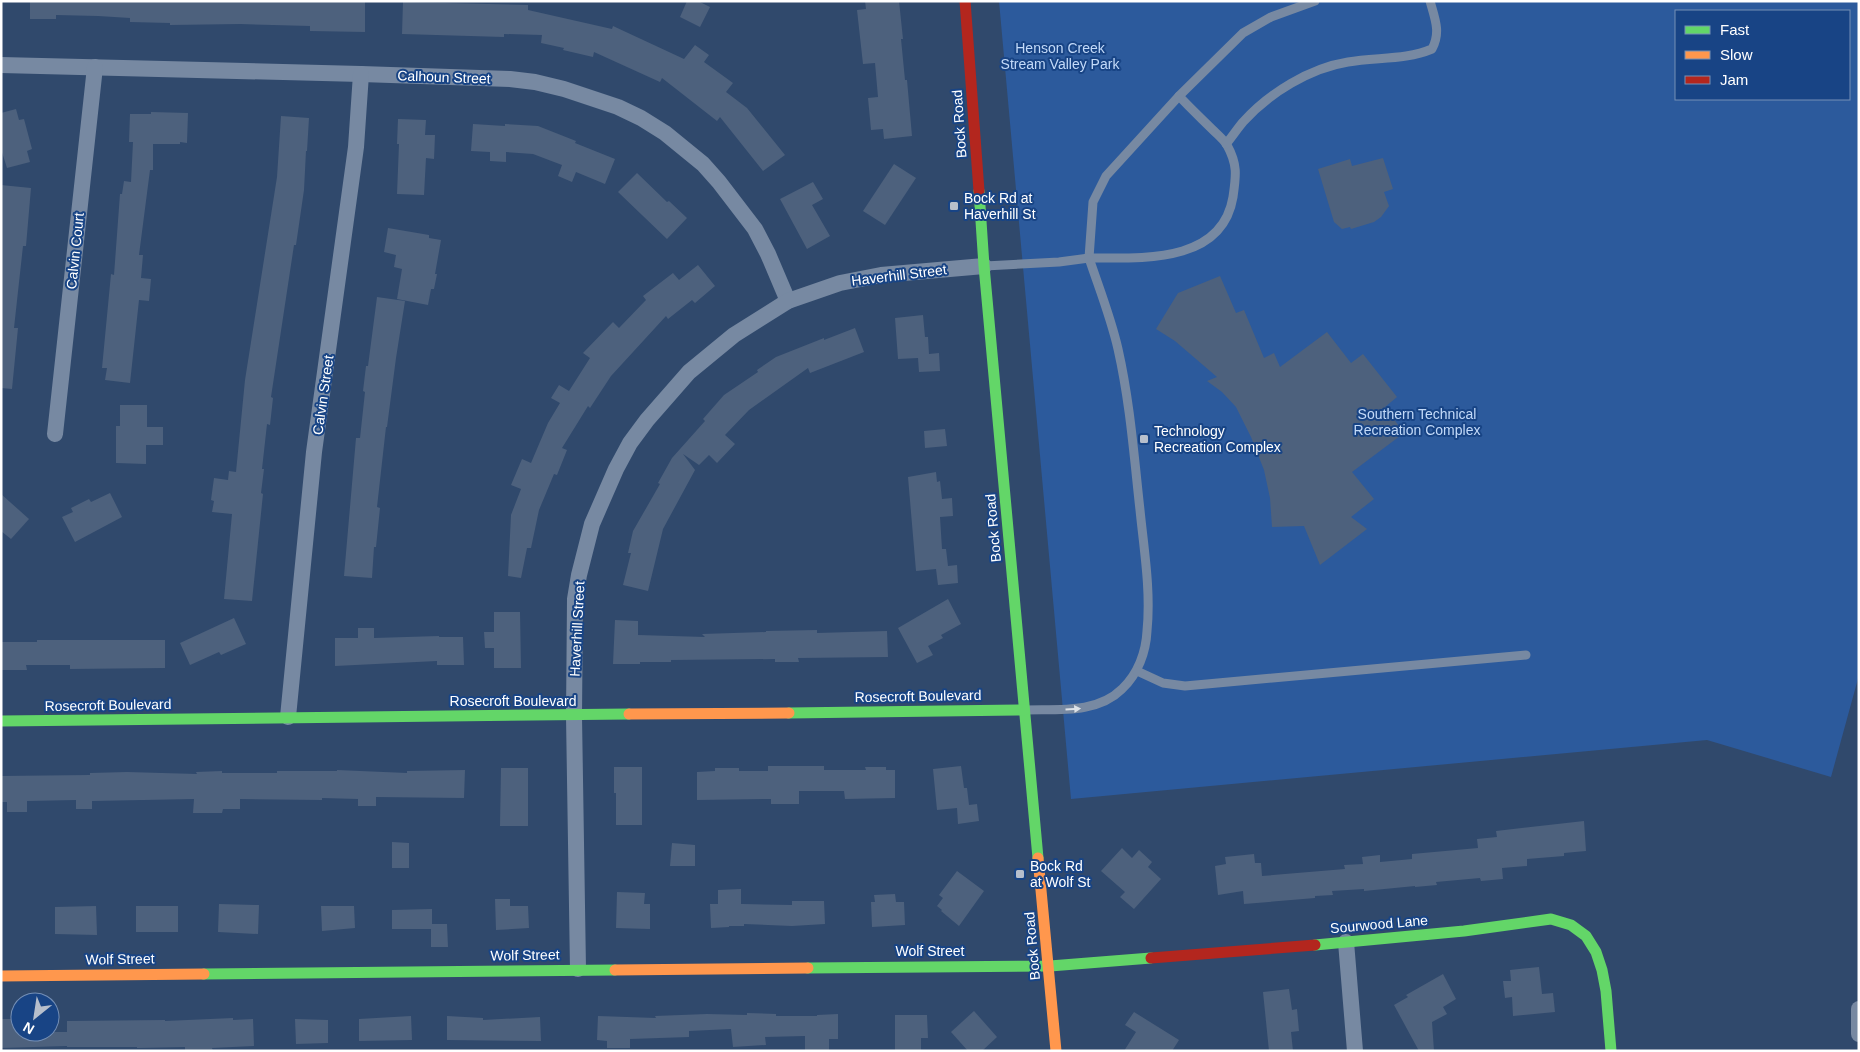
<svg xmlns="http://www.w3.org/2000/svg" width="1860" height="1052" font-family="Helvetica,sans-serif">
<style>
.green{fill:#2c5a9c;fill-rule:evenodd}
.building{fill:#4d617d}
.lines{fill:none;stroke-linecap:round;stroke-linejoin:round}
.lane{stroke:#7789a2;stroke-width:9}
.street{stroke:#7789a2;stroke-width:16}
.fast{stroke:#63d668;stroke-width:11}
.slow{stroke:#ff974d;stroke-width:11}
.jam{stroke:#b3261e;stroke-width:11}
.oneway{fill:#dde2e8}
.poi-dot{fill:#b7bfcc;stroke:#184485;stroke-width:2}
.labels{text-anchor:middle;stroke-width:4;stroke-linejoin:round;paint-order:stroke}
.park-label{font-size:14px;fill:#c3daf9;stroke:#184485}
.street-label{font-size:14px;fill:#fff;stroke:#184485}
.poi-label{font-size:14px;fill:#fff;stroke:#184485;text-anchor:start}
</style>
<rect width="100%" height="100%" fill="#30496c"/>
<!-- green -->
<path class="green" d="M999,1H1859V675L1831,777L1707,740L1071,799ZM1676,11H1849V99H1676Z"/>
<!-- building -->
<g class="building">
<path d="M30,1H365V32L310,31V26L240,24L170,25V23L130,22V18L98,16L56,15V19H30Z"/>
<path d="M687,1H698L710,7L700,27L680,17Z"/>
<path d="M865,1H899L903,39H901L905,80H907L912,136L884,139L883,129L871,130L868,98L878,97L875,63L863,64L857,10L866,9Z"/>
<path d="M403,2L528,5V10L612,29L613,26L684,59L695,45L709,55L704,62L733,83L726,92L747,108L785,155L763,171L720,117L717,121L662,78L660,82L594,52L593,57L563,50L564,48L541,43L542,35L504,34V37L402,34Z"/>
<path d="M16,109L19,120L24,119L32,149L27,151L30,162L7,168L1,149V113Z"/>
<path d="M151,112L188,113L187,143L180,142V144H153V170H150L139,255H143L141,278L151,279L149,301L139,300L130,383L105,380L107,368H102L111,274L114,275L120,194H122L124,181L131,182L133,142H129L130,114H151Z"/>
<path d="M281,116L309,118L307,151H306L304,190L296,245H294L271,397L273,398L270,425L267,424L262,469H264L261,493L263,494L252,601L224,599L232,514L212,512L214,501L211,500L214,478L228,480L229,471L236,472L245,380L277,177Z"/>
<path d="M398,119L426,120L425,135H435L434,159L426,158L424,195L397,194L399,144H397Z"/>
<path d="M473,124L505,126V124L538,126L576,141L575,143L615,159L605,184L576,172L572,182L558,176L562,165L533,154L506,152V162L490,161V152L471,151Z"/>
<path d="M1383,158L1393,189L1384,192L1389,206L1381,217L1374,222L1351,229L1350,227L1342,229L1334,222L1318,169L1350,159L1352,166Z"/>
<path d="M894,164L916,178L885,225L863,211Z"/>
<path d="M637,173L667,202L669,201L687,218L667,239L618,192Z"/>
<path d="M813,182L823,199L812,205L830,236L807,249L780,199Z"/>
<path d="M1,185L31,188L26,246H23L14,328H18L12,389L1,388Z"/>
<path d="M388,228L429,235V238L441,240L435,274H437L434,289H431L428,305L397,299L402,269L394,267L396,255L384,252Z"/>
<path d="M698,265L715,286L695,303L692,300L668,319L666,316L611,376L590,408L588,406L562,448L567,450L557,475L554,474L539,510L531,548H527L521,578L508,576L511,515L521,489L511,485L522,459L531,463L548,423L560,403L551,398L559,385L569,391L590,358L583,353L613,322L619,328L646,300L643,296L673,273L679,280Z"/>
<path d="M1220,276L1236,313L1244,310L1264,358L1274,353L1280,367L1327,332L1351,363L1363,354L1397,397L1385,407L1404,433L1352,472L1374,499L1351,517L1367,529L1320,565L1304,526L1272,527L1270,498L1264,470L1251,437L1236,407L1222,392L1207,381L1217,377L1175,341L1156,329L1178,293Z"/>
<path d="M377,297L405,301L396,358L387,427H386L377,507L380,508L376,547H374L372,578L344,576L356,438H360L365,392L363,391L366,366H368Z"/>
<path d="M923,315L925,337H928L929,354L939,353L940,371L919,372L918,358L898,359L895,318Z"/>
<path d="M855,328L864,352L810,373L808,368L749,410L725,435L735,444L717,463L709,455L699,465L683,454L695,470L663,529L648,591L623,585L631,553H628L633,531L660,484L658,483L672,458L705,421L703,419L724,395L758,372L757,370L776,357L824,338V340Z"/>
<path d="M120,405H147V427H163V445H146V464L116,463V426H120Z"/>
<path d="M945,429L947,446L925,448L924,431Z"/>
<path d="M936,472L937,482L940,481L942,499L952,498L953,516L940,517L942,549H946L948,566L957,565L958,583L938,585L936,569L916,571L908,477Z"/>
<path d="M110,493L122,517L75,542L62,517L73,512L71,508L89,499L91,502Z"/>
<path d="M1,494L29,519L11,539L1,531Z"/>
<path d="M948,599L961,624L941,635L943,638L928,646L933,655L917,663L898,628Z"/>
<path d="M494,612H520L521,668H494V648H485L484,632H494Z"/>
<path d="M234,618L246,644L221,655L219,652L190,665L180,643Z"/>
<path d="M615,620L638,621V635L705,637L702,634L766,632V631L817,630V633L887,631L888,657L798,658L799,662H775V659L671,660V662H640V664H613Z"/>
<path d="M358,628H374V638L439,636V637H463L464,665H437V661L335,666V638H358Z"/>
<path d="M37,640H165V668L70,669V665H26L27,670H1V642H37Z"/>
<path d="M768,766H824V770H866L865,767H886V770H895V798L845,799L844,791H799V804H771V799L697,800V772L715,771V768H739V771H768Z"/>
<path d="M961,766L964,788H967L969,805L977,804L979,821L958,824L957,808L937,810L933,769Z"/>
<path d="M614,767H642V825H616V793H614Z"/>
<path d="M501,768H528V826H500Z"/>
<path d="M337,770L407,773V771L465,770L464,798L376,797V806H358V799L322,798V800L240,799V809H223L222,813H193L194,799L92,801V809H76V800L27,801V812H7V802H1V776L90,775V773L127,772L197,774L196,772L222,771V773H277V771H337Z"/>
<path d="M1584,821L1586,851L1564,853V856L1527,859V866L1502,868L1503,879L1481,881L1480,878L1436,882L1437,885L1415,887V886L1364,891V889L1332,891L1333,895L1315,896V898L1244,904L1243,891L1218,895L1215,866L1226,864L1225,857L1254,854L1255,863H1261L1262,876L1345,869L1344,865L1363,864L1362,857L1380,855V862L1412,859V854L1478,848L1477,839L1497,837L1496,831Z"/>
<path d="M392,842L409,843V868H392Z"/>
<path d="M672,843L695,845V866H670Z"/>
<path d="M1122,848L1132,858L1139,850L1152,862L1148,867L1161,879L1134,909L1120,897L1125,892L1101,871Z"/>
<path d="M957,871L984,891L959,926L941,911L942,910L937,906L943,898L939,895Z"/>
<path d="M741,889V904H743L792,905V901H824L825,924L792,926L744,924V926H729V927L711,928L710,904H718V890Z"/>
<path d="M617,892L645,893L644,904H650V929L616,928Z"/>
<path d="M895,894L896,902H904L905,925L872,927L871,902H875L874,895Z"/>
<path d="M495,899H510V906H528L529,928L496,930Z"/>
<path d="M219,904L259,905L258,934L218,932Z"/>
<path d="M96,906L97,935L55,934V907Z"/>
<rect x="136" y="906" width="42" height="26"/>
<path d="M321,906H354L355,928L322,931Z"/>
<path d="M432,909V924H447L448,947H431V929H392V910Z"/>
<path d="M1539,967L1542,994L1553,993L1555,1012L1513,1016L1512,997L1505,998L1503,981H1511L1510,970Z"/>
<path d="M1443,974L1456,999L1443,1007L1447,1014L1432,1022L1434,1051H1419L1394,1005L1408,997L1406,995Z"/>
<path d="M1289,989L1292,1010L1297,1009L1299,1031L1291,1032L1293,1051H1269L1263,992Z"/>
<path d="M974,1011L997,1037L982,1051H968L951,1032Z"/>
<path d="M1134,1012L1179,1040L1172,1051H1124L1136,1032L1125,1025Z"/>
<path d="M747,1013L776,1014V1016H817V1015L838,1014V1039H829V1050H805V1036L765,1037L766,1045L733,1047L731,1029L689,1031V1037L630,1039V1048H607V1041L597,1040L598,1016L656,1018L655,1016L707,1014L747,1015Z"/>
<path d="M895,1015H927L928,1038H921V1051H895Z"/>
<path d="M411,1016L412,1040L359,1041V1019Z"/>
<path d="M447,1016L483,1018V1020L540,1017L541,1041L447,1040Z"/>
<path d="M233,1018V1020L253,1019L254,1046L212,1048L213,1051H185V1047L137,1048V1047H67V1046L1,1048V1019H20V1032H67V1021L165,1020V1021Z"/>
<path d="M295,1019L328,1020V1043L296,1044Z"/>
</g>
<g class="lines">
<!-- lane -->
<g class="lane">
<path d="M1179,96C1190,108 1202,119 1214,131C1218,135 1224,140 1227,145C1238,165 1236,176 1233,197C1222,264 1141,258 1089,258L1093,202L1106,176Z"/>
<path d="M1179,96L1243,33L1271,17L1315,1"/>
<path d="M1226,144C1232,137 1237,129 1243,122C1269,93 1310,68 1348,62C1376,57 1406,60 1432,49C1441,32 1435,19 1430,1"/>
<path d="M985,266L1059,262L1089,258C1099,288 1111,318 1118,349C1130,402 1134,456 1140,510C1144,550 1151,591 1147,631C1146,652 1138,674 1122,689C1097,714 1057,709 1025,710"/>
<path d="M1137,671L1163,683L1185,686L1526,655"/>
</g>
<!-- street -->
<g class="street">
<path d="M1,65L361,74L510,79L535,82L564,89L618,107L641,118L665,133L703,164L719,182L755,229L768,254L788,301"/>
<path d="M55,434L95,67"/>
<path d="M288,717L314,452L356,147L361,74"/>
<path d="M1346,942L1355,1051"/>
<path d="M578,969L574,716L575,599L579,575L592,524L616,469L630,443L647,420L689,372L734,335L788,301L840,283L881,275L984,266"/>
<path d="M1859,1009V1034"/>
</g>
<!-- fast -->
<g class="fast">
<path d="M979,191L984,266L1038,858"/>
<path d="M789,713L1024,710"/>
<path d="M1,721L629,714"/>
<path d="M1315,945L1464,931L1551,919L1571,925L1586,936L1596,952L1602,970L1606,991L1611,1051"/>
<path d="M808,968L1050,966L1151,958"/>
<path d="M204,974L615,970"/>
</g>
<!-- slow -->
<g class="slow">
<path d="M629,714L789,713"/>
<path d="M1038,858L1056,1051"/>
<path d="M615,970L808,968"/>
<path d="M1,976L204,974"/>
</g>
<!-- jam -->
<g class="jam">
<path d="M965,1L979,191"/>
<path d="M1151,958L1315,945"/>
</g>
</g>
<!-- one-way arrows -->
<defs><path id="oneway-solid" d="M-6-.8H1V-3.2L6.5 0L1 3.2V.8H-6Z" transform="scale(1.25)"/></defs>
<use class="oneway" href="#oneway-solid" transform="translate(1073 709) rotate(-4)"/>
<!-- markers -->
<g class="poi-dot">
<rect x="949" y="201" width="10" height="10" rx="2.5"/>
<rect x="1139" y="434" width="10" height="10" rx="2.5"/>
<rect x="1015" y="869" width="10" height="10" rx="2.5"/>
</g>
<g class="labels">
<!-- park labels -->
<g class="park-label">
<text x="1060" y="53">Henson Creek<tspan x="1060" dy="16">Stream Valley Park</tspan></text>
<text x="1417" y="419">Southern Technical<tspan x="1417" dy="16">Recreation Complex</tspan></text>
</g>
<!-- street labels -->
<g class="street-label">
<text transform="translate(444 77) rotate(2)" y="5">Calhoun Street</text>
<text transform="translate(959 124) rotate(-94)" y="5">Bock Road</text>
<text transform="translate(75 251) rotate(-84)" y="5">Calvin Court</text>
<text transform="translate(899 275) rotate(-7)" y="5">Haverhill Street</text>
<text transform="translate(323 395) rotate(-82)" y="5">Calvin Street</text>
<text transform="translate(993 528) rotate(-95)" y="5">Bock Road</text>
<text transform="translate(577 629) rotate(-87)" y="5">Haverhill Street</text>
<text transform="translate(918 696) rotate(-1)" y="5">Rosecroft Boulevard</text>
<text x="513" y="706">Rosecroft Boulevard</text>
<text transform="translate(108 705) rotate(-1)" y="5">Rosecroft Boulevard</text>
<text transform="translate(1379 924) rotate(-5)" y="5">Sourwood Lane</text>
<text transform="translate(1032 946) rotate(-95)" y="5">Bock Road</text>
<text x="930" y="956">Wolf Street</text>
<text transform="translate(525 955) rotate(-1)" y="5">Wolf Street</text>
<text transform="translate(120 959) rotate(-1)" y="5">Wolf Street</text>
</g>
<!-- poi labels -->
<g class="poi-label">
<text x="964" y="203">Bock Rd at<tspan x="964" dy="16">Haverhill St</tspan></text>
<text x="1154" y="436">Technology<tspan x="1154" dy="16">Recreation Complex</tspan></text>
<text x="1030" y="871">Bock Rd<tspan x="1030" dy="16">at Wolf St</tspan></text>
</g>
</g>
<!-- border -->
<rect width="1860" height="1052" fill="none" stroke="#ffffff" stroke-width="5"/>
<!-- legend -->
<rect x="1675" y="10" width="175" height="90" fill="#184485" stroke="#748fb6"/>
<rect x="1685" y="26" width="25" height="8" fill="#63d668" stroke="#748fb6"/>
<text x="1720" y="35" font-size="15" fill="#ffffff">Fast</text>
<rect x="1685" y="51" width="25" height="8" fill="#ff974d" stroke="#748fb6"/>
<text x="1720" y="60" font-size="15" fill="#ffffff">Slow</text>
<rect x="1685" y="76" width="25" height="8" fill="#b3261e" stroke="#748fb6"/>
<text x="1720" y="85" font-size="15" fill="#ffffff">Jam</text>
<!-- north arrow -->
<g transform="translate(35 1017) rotate(210)"><circle r="24" fill="#184485" stroke="#748fb6"/>
<path d="M0-4L9 19L0 12L-9 19Z" fill="#b7bfcc"/>
<text y="-8" font-size="14" font-weight="bold" text-anchor="middle" fill="#ffffff">N</text>
</g>
</svg>
